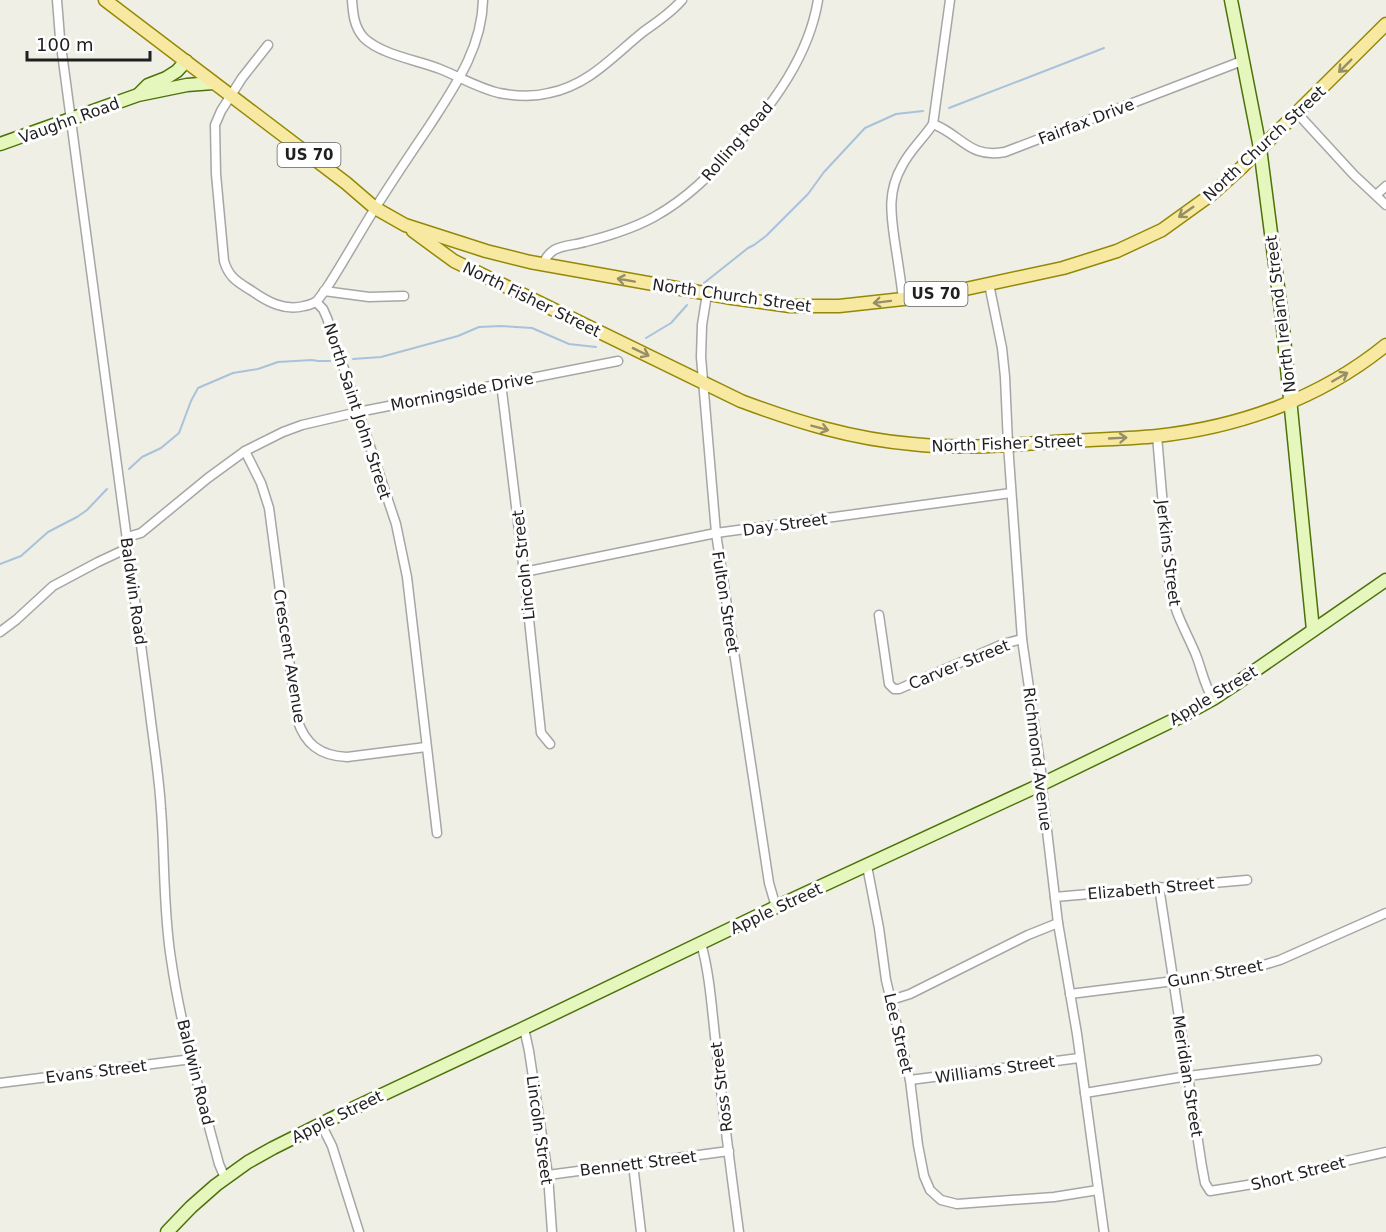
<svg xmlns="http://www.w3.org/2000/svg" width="1386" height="1232" font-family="'DejaVu Sans',sans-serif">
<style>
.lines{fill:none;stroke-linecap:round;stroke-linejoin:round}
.stream{stroke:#a8c2db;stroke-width:2}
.street-casing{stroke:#a6a6a6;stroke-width:11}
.secondary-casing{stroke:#4c7209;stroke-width:15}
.primary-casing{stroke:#948906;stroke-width:15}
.street{stroke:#fff;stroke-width:8}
.secondary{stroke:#e5f7bc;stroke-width:12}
.primary{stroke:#f8e9a2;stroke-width:12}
.oneway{stroke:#968e67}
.labels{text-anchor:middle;stroke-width:6;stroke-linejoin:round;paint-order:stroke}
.shield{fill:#fff;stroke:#626262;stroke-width:1.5}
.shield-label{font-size:15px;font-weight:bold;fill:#1f1f1f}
.street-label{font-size:16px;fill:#1f1f1f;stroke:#fff}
</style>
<rect width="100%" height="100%" fill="#efefe6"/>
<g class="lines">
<!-- stream -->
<g class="stream">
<path d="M949,108L1104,48"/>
<path d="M704,283L748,248L754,245L766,236L808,194L824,172L865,128L896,114L923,111"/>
<path d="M646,338L671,323L687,305"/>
<path d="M353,359L381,357L458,336L479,327L501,326L532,328L569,344L596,347"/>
<path d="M129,469L142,457L161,448L179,433L191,401L198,388L233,373L258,369L278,362L312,360L318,361H330"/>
<path d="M0,564L21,556L48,532L77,517L87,510L107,489"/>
</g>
<defs>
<g id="street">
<path d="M57,0L60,38L149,705C153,740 159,774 161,809C165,859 163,909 171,959C181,1029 201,1096 219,1164L225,1178"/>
<path d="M352,0C353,14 354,27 364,38C382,55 417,60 440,69C460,77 478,88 499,93C515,96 533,97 549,93C589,85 613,56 643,32C657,22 671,13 682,0"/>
<path d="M268,45L242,78L221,111L215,125L216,174L224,261C229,278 238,282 252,291C268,302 284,311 304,306C309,305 313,304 317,301C320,297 323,293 326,289C345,260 362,228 381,199C397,174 413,150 430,125C455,86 482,48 483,0"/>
<path d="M1297,113L1354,175L1386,205"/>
<path d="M933,124C962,135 969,159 1005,152L1242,61"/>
<path d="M1376,195L1386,186"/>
<path d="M543,264C546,258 548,254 554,250C563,245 575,245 585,242C609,236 632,229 654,217C688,198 711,174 736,146C773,104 809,56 818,0"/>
<path d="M989,284L1002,348L1005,377L1008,444L1022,639L1041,771L1043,797L1058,923L1077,1034L1104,1232"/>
<path d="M324,291L369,297L404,296"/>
<path d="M707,294L702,325L701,357L716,533L769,883L776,907"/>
<path d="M903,299C901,281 898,262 895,243C891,215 887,192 902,166C910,150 923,139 933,124L950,0"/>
<path d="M316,302L323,309L327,318L396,524L407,577L437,833"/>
<path d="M501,383L524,572L541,733L550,744"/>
<path d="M1157,436L1170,588C1175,614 1186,631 1196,655C1202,670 1204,685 1213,699"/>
<path d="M245,451L261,483L269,508L297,719C305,744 320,756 347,757L426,747"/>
<path d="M127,537L141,533L208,478L245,451L283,432L302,425L358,412L618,361"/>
<path d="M524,572L716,533L1011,493"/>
<path d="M879,615L889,684L894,689H899L1003,644L1022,639"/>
<path d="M0,632L16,620L53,586L98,562L128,548"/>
<path d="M867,866L879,928L886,980L910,1080L918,1145L924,1176L930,1190L941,1200L957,1204L1054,1197L1098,1190"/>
<path d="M1159,887L1202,1167L1205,1183L1210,1191L1278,1180L1304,1174L1341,1162L1386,1152"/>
<path d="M1055,897L1247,880"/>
<path d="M701,943C711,979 712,1016 717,1053C723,1113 731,1172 739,1232"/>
<path d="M1070,994L1174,981L1240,971L1260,966L1280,960L1386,913"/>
<path d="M891,1000L910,994L1028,935L1058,923"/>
<path d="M524,1028L529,1051L548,1175L552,1232"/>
<path d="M910,1080L1079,1058"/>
<path d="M0,1083L192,1059"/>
<path d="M1085,1093L1188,1076L1317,1060"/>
<path d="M321,1124L332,1146L359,1232"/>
<path d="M633,1164L641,1232"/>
<path d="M548,1175L729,1151"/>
</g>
<g id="secondary">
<path d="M1231,0L1260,148L1282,318L1313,630"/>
<path d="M139,94L148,85L166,78L177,71L186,61"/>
<path d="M0,144L138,95L187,85L213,83"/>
<path d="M167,1232L191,1207L216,1185L248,1162L273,1148L337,1116L524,1028L776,907L1042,784L1182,716L1213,699L1237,683L1386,580"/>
</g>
<g id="primary">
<path d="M105,0L346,183L375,208L405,225L486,251L530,262L732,298L790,306H839L903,299L947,293L1063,268L1117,251L1162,230L1212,194L1241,168L1386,24"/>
<path d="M413,231L454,261L741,401C797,422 852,439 912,444C965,450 1018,444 1071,441C1100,439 1128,439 1157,436C1240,427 1321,398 1386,345"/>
</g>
</defs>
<!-- street casing -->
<use href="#street" class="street-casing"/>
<!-- secondary casing -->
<use href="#secondary" class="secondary-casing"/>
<!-- primary casing -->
<use href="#primary" class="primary-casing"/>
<!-- street -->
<use href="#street" class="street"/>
<!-- secondary -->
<use href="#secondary" class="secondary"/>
<!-- primary -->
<use href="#primary" class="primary"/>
</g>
<!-- one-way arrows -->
<defs><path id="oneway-shaft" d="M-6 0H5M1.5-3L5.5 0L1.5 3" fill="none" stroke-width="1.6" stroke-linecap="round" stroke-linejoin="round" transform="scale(1.5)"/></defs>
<g class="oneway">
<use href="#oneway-shaft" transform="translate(1345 66) rotate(135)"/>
<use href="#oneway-shaft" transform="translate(1186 212) rotate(145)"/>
<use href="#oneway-shaft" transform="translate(626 280) rotate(-170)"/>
<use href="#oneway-shaft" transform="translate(882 302) rotate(173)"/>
<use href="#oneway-shaft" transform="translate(641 352) rotate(26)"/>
<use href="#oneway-shaft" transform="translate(1340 377) rotate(-30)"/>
<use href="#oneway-shaft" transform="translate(820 428) rotate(15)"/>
<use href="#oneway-shaft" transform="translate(1118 438) rotate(-3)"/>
</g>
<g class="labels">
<!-- shield labels -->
<g class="shield">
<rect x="277.5" y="143" width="63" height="24" rx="4.5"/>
<rect x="904.5" y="282" width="63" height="24" rx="4.5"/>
</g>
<g class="shield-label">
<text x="309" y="160">US 70</text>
<text x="936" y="299">US 70</text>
</g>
<!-- street labels -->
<g class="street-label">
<text transform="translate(69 120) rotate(-20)" y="6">Vaughn Road</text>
<text transform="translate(1086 121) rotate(-21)" y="6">Fairfax Drive</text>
<text transform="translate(737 141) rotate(-49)" y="6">Rolling Road</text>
<text transform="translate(1264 143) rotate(-43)" y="6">North Church Street</text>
<text transform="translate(732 295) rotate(8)" y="6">North Church Street</text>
<text transform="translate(532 299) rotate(26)" y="6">North Fisher Street</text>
<text transform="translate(1280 314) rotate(-97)" y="6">North Ireland Street</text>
<text transform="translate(462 391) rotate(-11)" y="6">Morningside Drive</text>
<text transform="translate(358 411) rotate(72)" y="6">North Saint John Street</text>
<text transform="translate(1007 443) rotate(-2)" y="6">North Fisher Street</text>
<text transform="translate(785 524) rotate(-8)" y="6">Day Street</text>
<text transform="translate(1169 553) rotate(83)" y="6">Jerkins Street</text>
<text transform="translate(523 565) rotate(-96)" y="6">Lincoln Street</text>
<text transform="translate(134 591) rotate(82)" y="6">Baldwin Road</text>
<text transform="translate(726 602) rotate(81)" y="6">Fulton Street</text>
<text transform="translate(290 656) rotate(81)" y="6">Crescent Avenue</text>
<text transform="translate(959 664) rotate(-22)" y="6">Carver Street</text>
<text transform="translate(1213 695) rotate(-31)" y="6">Apple Street</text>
<text transform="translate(1038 759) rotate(83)" y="6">Richmond Avenue</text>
<text transform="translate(1151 888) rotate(-5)" y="6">Elizabeth Street</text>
<text transform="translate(776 908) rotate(-25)" y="6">Apple Street</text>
<text transform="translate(1215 973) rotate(-10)" y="6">Gunn Street</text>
<text transform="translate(899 1033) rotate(77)" y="6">Lee Street</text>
<text transform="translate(995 1069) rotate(-8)" y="6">Williams Street</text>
<text transform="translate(96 1071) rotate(-7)" y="6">Evans Street</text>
<text transform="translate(196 1072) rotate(76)" y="6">Baldwin Road</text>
<text transform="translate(1188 1076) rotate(81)" y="6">Meridian Street</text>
<text transform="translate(721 1087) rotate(-97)" y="6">Ross Street</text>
<text transform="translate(337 1116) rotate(-26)" y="6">Apple Street</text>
<text transform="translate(540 1130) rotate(82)" y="6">Lincoln Street</text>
<text transform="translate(638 1163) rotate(-7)" y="6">Bennett Street</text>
<text transform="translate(1298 1173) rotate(-14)" y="6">Short Street</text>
</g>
</g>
<!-- scale -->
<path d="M27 51v9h123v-9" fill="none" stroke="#1f1f1f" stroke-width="3"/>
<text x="36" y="51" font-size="18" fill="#1f1f1f" stroke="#ffffff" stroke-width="4.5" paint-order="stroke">100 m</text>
</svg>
